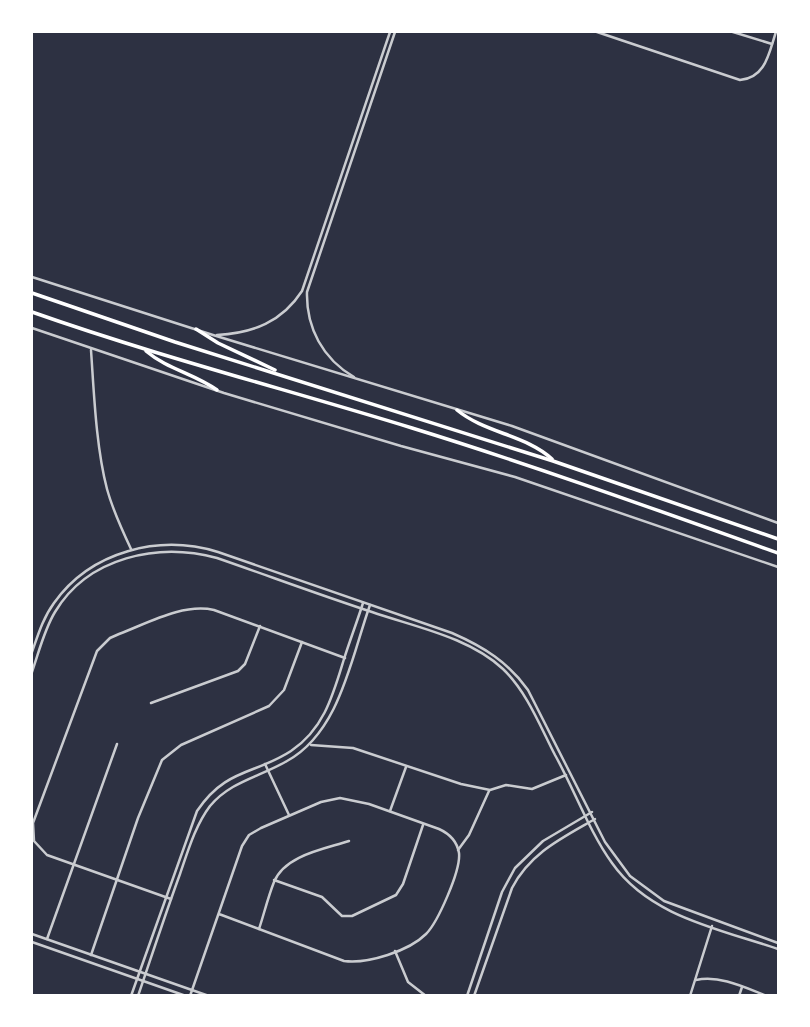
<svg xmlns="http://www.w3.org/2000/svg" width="810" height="1027" font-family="'IBM Plex Sans',sans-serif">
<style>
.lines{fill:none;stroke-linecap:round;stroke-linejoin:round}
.minor{stroke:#caccd0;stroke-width:2.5}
.tertiary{stroke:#caccd0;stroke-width:2.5}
.trunk{stroke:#fff;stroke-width:3.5}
</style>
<rect width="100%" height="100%" fill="#2d3142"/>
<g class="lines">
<!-- minor -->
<g class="minor">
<path d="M597,32L740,80C766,78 769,52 776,32"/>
<path d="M733,32L772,44"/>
<path d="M217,335C253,333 282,322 302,291L390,32"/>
<path d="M91,350C94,393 96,447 107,489C113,511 122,530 131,549"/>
<path d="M354,377C323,359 306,328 307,292L395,32"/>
<path d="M151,703L238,671L245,664L260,626"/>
<path d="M311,745L353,748L461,784L490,790L506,785L532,789L566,775"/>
<path d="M265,764L289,815"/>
<path d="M390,811L406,767"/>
<path d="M458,850L469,835L489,791"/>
<path d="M274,880L322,897L342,916H352L396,895L403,884L423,825"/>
<path d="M171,899L47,855L34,841L33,823L97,651L110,638L119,634C148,623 183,603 214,610L345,658"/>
<path d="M259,929C264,914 268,897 274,882C285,855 325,849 349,841"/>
<path d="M32,934L209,996"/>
<path d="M47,939L117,744"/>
<path d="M32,942L186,996"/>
<path d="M395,951L408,982L426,996"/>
<path d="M91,955L138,818L162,760L181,745L269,706L284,690L302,642"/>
<path d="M696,980C720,975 744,987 767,996"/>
<path d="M131,996L197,811C226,768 254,775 291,751C324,729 333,695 344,659C350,640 357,622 363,603"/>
<path d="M138,996C152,955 165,915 180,874C188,851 195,826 210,806C231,781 260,777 287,761C340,732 351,658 370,605"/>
<path d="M190,996L242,846L249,835L261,828L321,802L340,798L369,804L439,829C450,834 457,841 459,853C461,870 438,922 426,934C409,951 368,964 344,961L219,914"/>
<path d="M467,996L502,892L515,868L543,841L592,812"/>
<path d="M474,996L512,888C530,853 562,838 595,819"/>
<path d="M690,996L712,926"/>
<path d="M739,996L742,987"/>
</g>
<!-- tertiary -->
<g class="tertiary">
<path d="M32,277L213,335L512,426L778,523"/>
<path d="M32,328L224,393L401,446L515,477L778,567"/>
<path d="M32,652C38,635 43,618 54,603C91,551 159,534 218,552L452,633C484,647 508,662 528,690L605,842L630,876L664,901L778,943"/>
<path d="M32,672C39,652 44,630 55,612C88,557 158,542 217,558C269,576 320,595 372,612C415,627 469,637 503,669C527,692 540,726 555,755C574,789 590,833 612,863C650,917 720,929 778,949"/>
</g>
<!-- trunk -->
<g class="trunk">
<path d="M32,293L175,342L553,461L778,539"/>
<path d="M32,312C157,356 285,389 412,428C535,466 657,510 778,553"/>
<path d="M196,329L218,343L275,370"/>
<path d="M146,351C167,369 195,374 217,390"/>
<path d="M457,410C485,433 526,435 552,459"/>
</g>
</g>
<!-- border -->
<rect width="810" height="1027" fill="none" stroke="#ffffff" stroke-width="66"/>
</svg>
